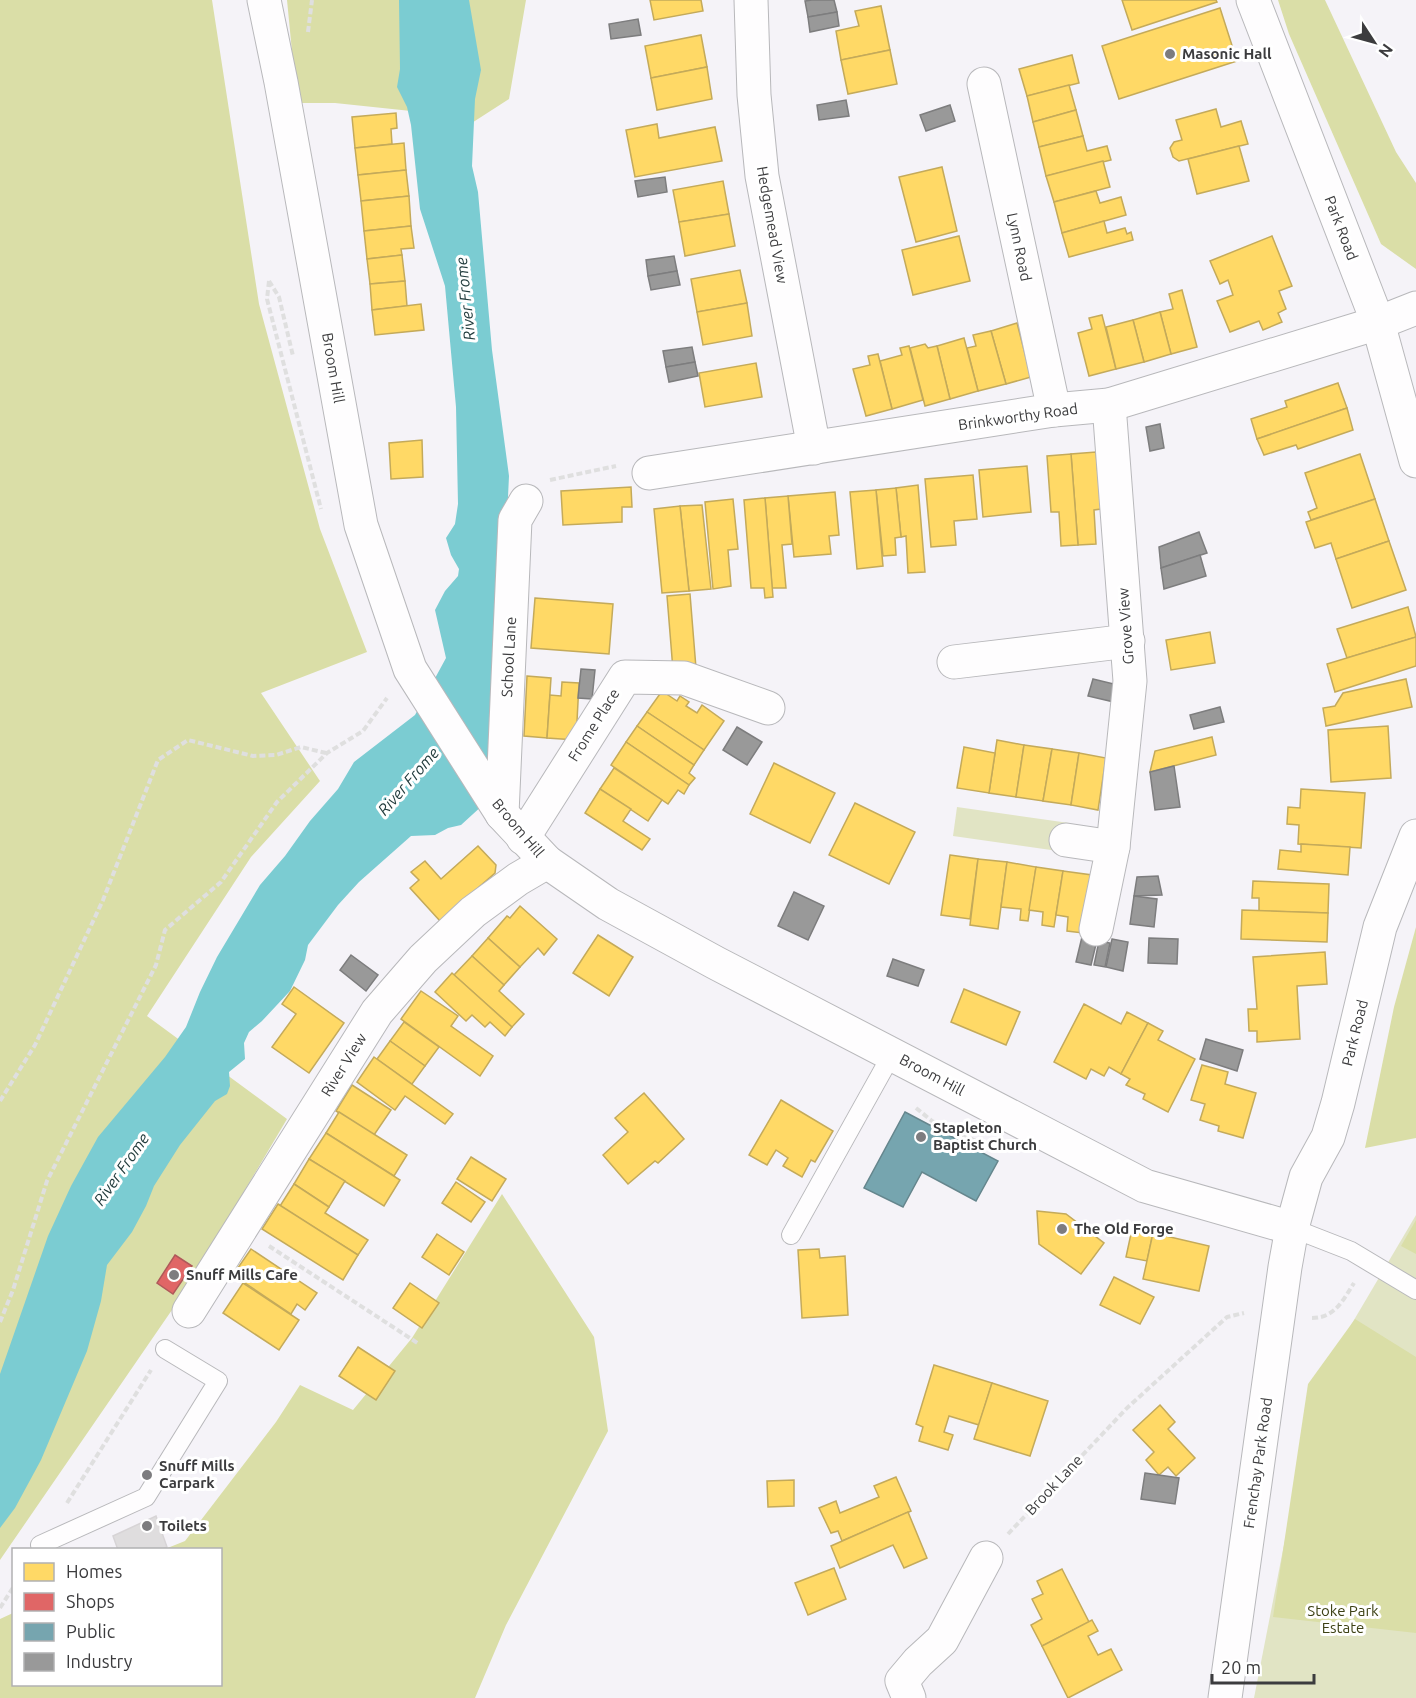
<svg xmlns="http://www.w3.org/2000/svg" width="1416" height="1698" font-family="Ubuntu,sans-serif">
<style>
.green{fill:#e1e4c4}
.forest{fill:#dadea7}
.water{fill:#7bccd2}
.homes{fill:#ffd966;stroke:#c4aa5a;stroke-width:1.5}
.shops{fill:#e06666;stroke:#af595a;stroke-width:1.5}
.public{fill:#76a5af;stroke:#65868d;stroke-width:1.5}
.industry{fill:#999;stroke:#7d7d7e;stroke-width:1.5}
.building{fill:#dfddde;stroke:#d7d4d6;stroke-width:1.5}
.lines{fill:none;stroke-linecap:round;stroke-linejoin:round}
.service-casing{stroke:#b8b8bb;stroke-width:20}
.minor-casing{stroke:#b8b8bb;stroke-width:35}
.secondary-casing{stroke:#b8b8bb;stroke-width:35}
.path{stroke:#dfdfdf;stroke-width:4;stroke-dasharray:6 3;stroke-linecap:butt}
.service{stroke:#fefdfe;stroke-width:18}
.minor{stroke:#fefdfe;stroke-width:33}
.secondary{stroke:#fefdfe;stroke-width:33}
.poi-dot{fill:#7d7c7f;stroke:#fff;stroke-width:2}
.labels{text-anchor:middle;stroke-width:6;stroke-linejoin:round;paint-order:stroke}
.poi-label{font-size:15px;font-weight:bold;fill:#3c3c3e;stroke:#fff;text-anchor:start}
.street-label{font-size:15px;fill:#3c3c3e;stroke:#fff}
.park-label{font-size:15px;fill:#3d4115;stroke:#fff}
.water-label{font-size:16px;font-style:italic;fill:#223c3d;stroke:#fff}
</style>
<rect width="100%" height="100%" fill="#f5f3f8"/>
<!-- green -->
<g class="green">
<path d="M957,807L1069,823L1065,852L953,836Z"/>
<path d="M1416,1215V1698H1254L1315,1386Z"/>
</g>
<!-- forest -->
<g class="forest">
<path d="M0,0H212L259,304L320,529L367,652L261,693L320,781L251,857L147,1016L287,1119L185,1291L0,1560Z"/>
<path d="M287,0H526L509,99L464,128L411,111L335,103H297Z"/>
<path d="M1278,0H1325L1396,152L1416,183V269L1381,244L1289,34Z"/>
<path d="M1416,927V1138L1365,1148L1394,1007Z"/>
<path d="M502,1194L594,1337L608,1431L506,1625L475,1698H0V1619L13,1613L14,1684H220V1550L165,1549L185,1541L276,1422L300,1385L353,1410L412,1338Z"/>
<path d="M1416,1220V1254L1401,1246Z"/>
<path d="M1355,1319L1416,1357V1633L1273,1617L1308,1384Z"/>
</g>
<!-- water -->
<path class="water" d="M399,0H469L481,70L475,99L472,166L478,192L492,350L509,476L502,622L484,804L461,825L448,828L435,835L411,836L359,882L338,905L308,945L305,960L290,991L262,1021L249,1032L244,1043L245,1059L229,1072L230,1086L227,1094L215,1101L180,1145L154,1186L146,1206L132,1232L107,1265L101,1301L87,1351L41,1460L15,1508L0,1528V1374L48,1236L71,1186L98,1137L165,1057L186,1027L200,992L217,957L260,885L285,856L310,821L338,789L354,762L415,715L446,658L435,610L445,591L458,576L459,569L451,555L446,538L455,524L458,504L456,407L445,286L420,209L411,125L407,107L397,87L400,69Z"/>
<!-- homes -->
<g class="homes">
<path d="M650,0H701L703,11L654,20Z"/>
<path d="M1122,0H1216L1217,2L1132,30Z"/>
<path d="M881,6L890,50L841,60L836,31L859,26L855,11Z"/>
<path d="M1220,8L1237,61L1119,99L1102,46Z"/>
<path d="M701,35L707,67L651,78L645,46Z"/>
<path d="M890,50L897,84L848,94L841,60Z"/>
<path d="M1072,55L1079,83L1027,96L1019,69Z"/>
<path d="M707,67L712,99L657,110L651,78Z"/>
<path d="M1069,85L1076,110L1033,122L1027,96Z"/>
<path d="M1216,109L1221,127L1241,121L1248,144L1179,161L1173,157L1170,148L1174,142L1182,140L1176,120Z"/>
<path d="M1076,110L1083,136L1039,147L1033,122Z"/>
<path d="M396,113L397,128L391,129L392,144L355,148L352,117Z"/>
<path d="M657,124L659,138L715,127L722,161L635,177L626,130Z"/>
<path d="M1083,136L1087,151L1107,146L1111,160L1046,176L1039,147Z"/>
<path d="M404,143L406,170L358,175L355,148Z"/>
<path d="M1239,146L1249,181L1197,194L1188,159Z"/>
<path d="M1103,161L1110,187L1054,202L1046,176Z"/>
<path d="M942,167L957,231L916,242L899,177Z"/>
<path d="M406,170L409,196L361,201L358,175Z"/>
<path d="M723,181L729,214L679,222L673,190Z"/>
<path d="M1096,191L1100,203L1121,197L1126,215L1062,233L1054,202Z"/>
<path d="M409,196L411,226L364,231L361,201Z"/>
<path d="M729,214L735,246L685,256L679,222Z"/>
<path d="M1104,221L1107,233L1125,228L1127,234L1131,232L1133,240L1069,257L1062,233Z"/>
<path d="M411,226L414,248L401,249L402,255L367,259L364,231Z"/>
<path d="M959,236L970,281L913,295L902,250Z"/>
<path d="M1272,236L1292,286L1279,291L1286,309L1278,313L1282,322L1263,330L1259,321L1230,332L1217,301L1233,295L1228,280L1220,284L1210,261Z"/>
<path d="M402,255L405,281L370,284L367,259Z"/>
<path d="M740,270L747,303L697,312L691,279Z"/>
<path d="M405,281L407,306L372,310L370,284Z"/>
<path d="M1182,290L1197,347L1171,354L1160,312L1173,309L1169,294Z"/>
<path d="M747,303L752,336L703,345L697,312Z"/>
<path d="M421,304L424,330L375,335L372,310Z"/>
<path d="M1160,312L1171,354L1144,362L1133,320Z"/>
<path d="M1102,315L1116,369L1089,376L1078,333L1092,329L1089,318Z"/>
<path d="M1133,320L1144,362L1116,369L1106,327Z"/>
<path d="M1017,323L1031,377L1006,384L991,331Z"/>
<path d="M991,331L1006,384L978,391L967,348L976,346L973,335Z"/>
<path d="M964,338L978,391L950,399L937,346Z"/>
<path d="M925,344L928,348L937,346L950,399L925,406L910,348Z"/>
<path d="M909,346L923,400L892,409L880,361L902,355L900,348Z"/>
<path d="M878,354L892,409L866,416L853,369L870,365L868,356Z"/>
<path d="M756,363L762,397L705,407L699,373Z"/>
<path d="M1338,383L1347,408L1257,439L1251,419L1287,407L1285,401Z"/>
<path d="M1347,408L1353,430L1298,449L1296,445L1264,455L1257,439Z"/>
<path d="M422,440L423,477L391,479L389,443Z"/>
<path d="M1096,452L1101,509L1094,510L1096,544L1078,545L1071,454Z"/>
<path d="M1071,454L1078,545L1061,546L1059,512H1051L1047,456Z"/>
<path d="M1360,454L1375,499L1311,520L1308,512L1317,508L1305,473Z"/>
<path d="M1027,466L1031,512L983,517L979,470Z"/>
<path d="M973,475L977,519L954,521L956,545L931,547L925,479Z"/>
<path d="M918,485L925,572L908,573L906,536L901,537L896,488Z"/>
<path d="M631,487L632,507H622V522L563,525L561,491Z"/>
<path d="M896,488L901,537L895,538L896,555L883,556L876,490Z"/>
<path d="M876,490L883,566L857,569L850,492Z"/>
<path d="M835,492L839,535L829,536L831,554L794,557L788,496Z"/>
<path d="M788,496L792,544L782,545L786,588H772L765,498Z"/>
<path d="M765,498L773,597L765,598L764,588H751L744,500Z"/>
<path d="M733,499L738,549L728,550L731,586L713,589L705,502Z"/>
<path d="M1375,499L1389,541L1336,559L1331,543L1315,548L1306,522Z"/>
<path d="M702,505L711,589L689,591L680,506Z"/>
<path d="M680,506L689,591L662,593L654,509Z"/>
<path d="M1389,541L1406,590L1352,608L1336,559Z"/>
<path d="M690,594L696,668L673,670L667,596Z"/>
<path d="M535,598L613,604L609,654L531,648Z"/>
<path d="M1408,607L1416,637L1347,658L1337,629Z"/>
<path d="M1210,632L1215,663L1171,670L1166,640Z"/>
<path d="M1416,637V666L1335,692L1327,664Z"/>
<path d="M527,676L551,678L547,738L524,736Z"/>
<path d="M1406,679L1412,707L1326,726L1323,708L1335,706L1343,693Z"/>
<path d="M562,682L579,683L576,740L547,738L550,695L561,696Z"/>
<path d="M662,691L677,701L680,696L689,702L686,706L697,713L702,705L724,721L704,750L647,712Z"/>
<path d="M647,712L704,750L694,765L637,726Z"/>
<path d="M637,726L694,765L689,773L695,778L689,785L626,742Z"/>
<path d="M1388,726L1391,778L1331,782L1328,730Z"/>
<path d="M1212,737L1216,755L1150,772L1155,751Z"/>
<path d="M997,740L1024,745L1016,797L989,793Z"/>
<path d="M626,742L689,785L684,794L678,790L668,804L611,765Z"/>
<path d="M1024,745L1052,749L1043,801L1016,797Z"/>
<path d="M964,747L995,753L989,793L957,788Z"/>
<path d="M1052,749L1079,753L1071,805L1043,801Z"/>
<path d="M1079,753L1106,758L1098,810L1071,805Z"/>
<path d="M774,763L835,793L810,843L750,814Z"/>
<path d="M614,768L662,800L648,821L600,789Z"/>
<path d="M600,789L631,809L623,821L650,839L642,850L585,813Z"/>
<path d="M1301,789L1365,793L1361,848L1298,844L1299,825L1287,824L1288,807L1300,808Z"/>
<path d="M855,803L915,832L889,884L829,855Z"/>
<path d="M1301,844L1350,847L1348,875L1278,869L1280,850L1301,852Z"/>
<path d="M478,846L496,865L495,873L440,921L410,888L419,880L411,872L425,861L441,879Z"/>
<path d="M950,855L978,859L970,919L941,915Z"/>
<path d="M978,859L1007,862L998,929L970,925Z"/>
<path d="M1007,862L1036,867L1028,921L1020,920L1021,909L1001,907Z"/>
<path d="M1036,867L1063,871L1054,927L1042,925L1043,912L1029,910Z"/>
<path d="M1063,871L1092,875L1083,933L1067,931L1068,917L1056,915Z"/>
<path d="M1253,881L1329,884L1328,913L1259,911V898H1252Z"/>
<path d="M520,906L557,939L544,955L538,948L520,967L488,938L507,916L510,918Z"/>
<path d="M1242,910L1328,913L1327,942L1241,939Z"/>
<path d="M598,935L633,957L609,996L573,973Z"/>
<path d="M488,938L520,967L504,985L472,956Z"/>
<path d="M1325,952L1327,984L1297,986L1300,1039L1257,1042V1031H1249L1248,1009H1257L1253,957Z"/>
<path d="M472,956L504,985L499,991L524,1014L512,1027L454,975Z"/>
<path d="M452,973L512,1027L505,1036L490,1022L485,1027L472,1015L466,1021L435,992Z"/>
<path d="M294,987L344,1023L309,1073L272,1047L296,1014L282,1004Z"/>
<path d="M964,989L1020,1012L1006,1045L951,1022Z"/>
<path d="M421,991L458,1016L451,1026L493,1056L480,1076L401,1019Z"/>
<path d="M1084,1004L1121,1024L1127,1012L1148,1023L1121,1074L1109,1067L1104,1076L1091,1069L1086,1079L1054,1062Z"/>
<path d="M404,1022L439,1047L425,1066L390,1041Z"/>
<path d="M1148,1023L1163,1031L1158,1040L1195,1059L1168,1112L1143,1099L1145,1094L1126,1085L1130,1079L1121,1074Z"/>
<path d="M390,1041L425,1066L412,1084L377,1059Z"/>
<path d="M374,1057L453,1114L445,1124L405,1096L395,1110L357,1082Z"/>
<path d="M1202,1065L1228,1072L1225,1084L1256,1093L1243,1138L1218,1131L1219,1126L1200,1120L1205,1104L1191,1100Z"/>
<path d="M352,1085L391,1110L374,1135L336,1111Z"/>
<path d="M644,1093L684,1139L658,1163L655,1161L628,1184L603,1155L628,1132L615,1118Z"/>
<path d="M781,1100L833,1131L815,1162L811,1160L802,1177L783,1166L788,1158L776,1150L767,1165L749,1155Z"/>
<path d="M339,1112L407,1155L394,1176L326,1133Z"/>
<path d="M326,1133L400,1180L384,1206L309,1159Z"/>
<path d="M471,1157L506,1179L492,1201L457,1179Z"/>
<path d="M309,1159L345,1181L329,1207L294,1184Z"/>
<path d="M456,1182L485,1202L471,1222L442,1203Z"/>
<path d="M294,1184L329,1207L325,1213L368,1240L358,1255L280,1206Z"/>
<path d="M278,1204L358,1255L343,1280L262,1229Z"/>
<path d="M1037,1211L1066,1214L1104,1243L1081,1274L1039,1244Z"/>
<path d="M1132,1229L1153,1233L1147,1261L1126,1257Z"/>
<path d="M1153,1233L1209,1246L1199,1291L1143,1279Z"/>
<path d="M437,1234L464,1252L449,1275L422,1257Z"/>
<path d="M251,1249L317,1293L305,1310L297,1304L291,1314L233,1275Z"/>
<path d="M819,1249L820,1258L845,1256L848,1315L802,1318L798,1250Z"/>
<path d="M1114,1277L1154,1297L1140,1324L1100,1305Z"/>
<path d="M243,1283L299,1320L279,1350L223,1313Z"/>
<path d="M410,1283L439,1303L422,1328L393,1308Z"/>
<path d="M358,1347L395,1371L376,1400L339,1376Z"/>
<path d="M934,1365L992,1383L979,1425L949,1416L944,1432L953,1435L948,1450L919,1441L923,1427L916,1424Z"/>
<path d="M992,1383L1048,1401L1030,1456L974,1439Z"/>
<path d="M1160,1405L1175,1422L1168,1429L1195,1458L1176,1476L1168,1467L1159,1475L1146,1460L1154,1452L1133,1430Z"/>
<path d="M896,1477L911,1511L842,1541L838,1531L831,1533L819,1508L836,1501L840,1513L879,1497L874,1486Z"/>
<path d="M794,1480V1506L768,1507L767,1481Z"/>
<path d="M908,1512L927,1558L904,1568L893,1545L840,1568L831,1546Z"/>
<path d="M834,1568L846,1599L808,1615L795,1583Z"/>
<path d="M1062,1569L1089,1622L1042,1646L1031,1625L1042,1619L1032,1599L1043,1594L1037,1581Z"/>
<path d="M1092,1620L1098,1631L1088,1636L1098,1655L1111,1649L1122,1670L1068,1698L1042,1646Z"/>
</g>
<!-- shops -->
<path class="shops" d="M175,1255L192,1266L173,1294L157,1283Z"/>
<!-- public -->
<path class="public" d="M905,1112L998,1161L976,1201L922,1172L903,1207L864,1188Z"/>
<!-- industry -->
<g class="industry">
<path d="M812,0H834L837,12L808,17L805,1Z"/>
<path d="M837,12L839,26L810,32L808,17Z"/>
<path d="M638,19L641,35L611,39L609,24Z"/>
<path d="M846,100L849,116L819,120L817,105Z"/>
<path d="M950,105L955,121L926,131L920,115Z"/>
<path d="M665,177L667,192L638,197L635,181Z"/>
<path d="M674,256L677,271L648,276L646,260Z"/>
<path d="M677,271L680,285L651,290L648,276Z"/>
<path d="M692,347L695,362L666,367L663,351Z"/>
<path d="M695,362L698,376L669,382L666,367Z"/>
<path d="M1160,424L1164,448L1150,451L1146,427Z"/>
<path d="M1199,532L1207,553L1161,568L1159,547Z"/>
<path d="M1200,555L1206,576L1164,589L1161,568Z"/>
<path d="M581,669L595,670L592,699L578,698Z"/>
<path d="M1093,679L1118,685L1114,702L1088,696Z"/>
<path d="M1220,707L1224,722L1194,729L1190,715Z"/>
<path d="M737,727L762,742L747,765L723,750Z"/>
<path d="M1174,766L1180,807L1155,810L1150,772Z"/>
<path d="M1158,876L1162,895L1134,896L1137,877Z"/>
<path d="M794,892L824,906L808,940L778,926Z"/>
<path d="M1134,896L1157,899L1154,927L1130,924Z"/>
<path d="M1082,937L1097,940L1091,965L1076,962Z"/>
<path d="M1149,938L1178,939L1177,964L1148,963Z"/>
<path d="M1112,939L1128,942L1123,971L1106,967Z"/>
<path d="M1099,941L1110,943L1105,967L1094,965Z"/>
<path d="M351,955L378,975L366,991L340,970Z"/>
<path d="M893,959L924,970L918,986L887,976Z"/>
<path d="M1206,1039L1243,1050L1237,1071L1200,1059Z"/>
<path d="M1145,1473L1179,1478L1175,1504L1141,1499Z"/>
</g>
<!-- building -->
<path class="building" d="M156,1516L167,1547L160,1550H118L113,1536Z"/>
<g class="lines">
<defs>
<g id="service">
<path d="M1292,1228L1351,1251L1416,1290"/>
<path d="M791,1235L892,1054"/>
<path d="M40,1545L146,1497L218,1381L165,1349"/>
</g>
<g id="minor">
<path d="M264,0L281,82L361,525L410,669L502,814L547,862L608,904L716,963L1145,1186L1292,1228"/>
<path d="M751,0L754,95L762,176L814,448"/>
<path d="M984,84L1054,410"/>
<path d="M649,473L1054,410L1109,405L1378,323L1416,308"/>
<path d="M954,662L1128,641"/>
<path d="M502,814L515,520L526,501"/>
<path d="M523,838L625,677L684,678L768,708"/>
<path d="M1066,840L1113,847"/>
<path d="M1096,929L1113,847L1130,681L1109,405"/>
<path d="M189,1311L377,1012L423,959L473,912L518,879L547,862"/>
<path d="M909,1698L902,1681L918,1662L942,1640L986,1558"/>
</g>
<g id="secondary">
<path d="M1253,0L1378,323L1416,461"/>
<path d="M1225,1698L1285,1267L1292,1228L1306,1177L1328,1137L1338,1103L1380,927L1416,836"/>
</g>
</defs>
<!-- service casing -->
<use href="#service" class="service-casing"/>
<!-- minor casing -->
<use href="#minor" class="minor-casing"/>
<!-- secondary casing -->
<use href="#secondary" class="secondary-casing"/>
<!-- path -->
<g class="path">
<path d="M308,32L312,0"/>
<path d="M269,281L267,299L321,509"/>
<path d="M269,281L279,297L293,356"/>
<path d="M550,480L616,466"/>
<path d="M0,1101L35,1045L103,900L158,760L188,740L253,756L276,755L301,747L326,753"/>
<path d="M916,1108L932,1121L991,1148"/>
<path d="M269,1246L419,1344"/>
<path d="M1312,1318C1335,1318 1343,1300 1354,1283"/>
<path d="M0,1322L13,1290L47,1181L156,965L165,930L221,882L277,802L327,753L363,731L387,698"/>
<path d="M67,1503L151,1370"/>
<path d="M1008,1534L1127,1408L1227,1317L1244,1313"/>
<path d="M0,1608L14,1586"/>
</g>
<!-- service -->
<use href="#service" class="service"/>
<!-- minor -->
<use href="#minor" class="minor"/>
<!-- secondary -->
<use href="#secondary" class="secondary"/>
</g>
<!-- markers -->
<g class="poi-dot">
<circle cx="1170" cy="54" r="6"/>
<circle cx="921" cy="1137" r="6"/>
<circle cx="1062" cy="1229" r="6"/>
<circle cx="174" cy="1275" r="6"/>
<circle cx="147" cy="1475" r="6"/>
<circle cx="147" cy="1526" r="6"/>
</g>
<g class="labels">
<!-- poi labels -->
<g class="poi-label">
<text x="1182" y="59">Masonic Hall</text>
<text x="933" y="1133">Stapleton<tspan x="933" dy="17">Baptist Church</tspan></text>
<text x="1074" y="1234">The Old Forge</text>
<text x="186" y="1280">Snuff Mills Cafe</text>
<text x="159" y="1471">Snuff Mills<tspan x="159" dy="17">Carpark</tspan></text>
<text x="159" y="1531">Toilets</text>
</g>
<!-- street labels -->
<g class="street-label">
<text transform="translate(772 225) rotate(80)" y="5">Hedgemead View</text>
<text transform="translate(1341 228) rotate(69)" y="5">Park Road</text>
<text transform="translate(1019 247) rotate(78)" y="5">Lynn Road</text>
<text transform="translate(333 368) rotate(80)" y="5">Broom Hill</text>
<text transform="translate(1018 417) rotate(-8)" y="5">Brinkworthy Road</text>
<text transform="translate(1126 626) rotate(-94)" y="5">Grove View</text>
<text transform="translate(509 657) rotate(-87)" y="5">School Lane</text>
<text transform="translate(594 725) rotate(-58)" y="5">Frome Place</text>
<text transform="translate(518 828) rotate(50)" y="5">Broom Hill</text>
<text transform="translate(1355 1033) rotate(-76)" y="5">Park Road</text>
<text transform="translate(344 1065) rotate(-58)" y="5">River View</text>
<text transform="translate(932 1075) rotate(28)" y="5">Broom Hill</text>
<text transform="translate(1258 1463) rotate(-82)" y="5">Frenchay Park Road</text>
<text transform="translate(1054 1485) rotate(-47)" y="5">Brook Lane</text>
</g>
<!-- park labels -->
<g class="park-label">
<text x="1343" y="1616">Stoke Park<tspan x="1343" dy="17">Estate</tspan></text>
</g>
<!-- water labels -->
<g class="water-label">
<text transform="translate(465 299) rotate(-96)" y="6">River Frome</text>
<text transform="translate(408 781) rotate(-49)" y="6">River Frome</text>
<text transform="translate(121 1169) rotate(-55)" y="6">River Frome</text>
</g>
</g>
<!-- legend -->
<rect x="12" y="1548" width="210" height="138" fill="#ffffff" stroke="#b1b1b2" stroke-width="1.5"/>
<rect x="24" y="1563" width="30" height="18" fill="#ffd966" stroke="#b1b1b2" stroke-width="1.5"/>
<text x="66" y="1578" font-size="18" fill="#3c3c3e">Homes</text>
<rect x="24" y="1593" width="30" height="18" fill="#e06666" stroke="#b1b1b2" stroke-width="1.5"/>
<text x="66" y="1608" font-size="18" fill="#3c3c3e">Shops</text>
<rect x="24" y="1623" width="30" height="18" fill="#76a5af" stroke="#b1b1b2" stroke-width="1.5"/>
<text x="66" y="1638" font-size="18" fill="#3c3c3e">Public</text>
<rect x="24" y="1653" width="30" height="18" fill="#999999" stroke="#b1b1b2" stroke-width="1.5"/>
<text x="66" y="1668" font-size="18" fill="#3c3c3e">Industry</text>
<!-- north arrow -->
<g transform="translate(1374 42) rotate(126)" stroke="#ffffff" stroke-width="4.5" paint-order="stroke">
<path d="M0-4.5L10 22L0 15L-10 22Z" fill="#3c3c3e"/>
<text y="-9" font-size="16" font-weight="bold" text-anchor="middle" fill="#3c3c3e">N</text>
</g>
<!-- scale -->
<path d="M1212 1674v9h102v-9" fill="none" stroke="#3c3c3e" stroke-width="3"/>
<text x="1221" y="1674" font-size="18" fill="#3c3c3e" stroke="#ffffff" stroke-width="4.5" paint-order="stroke">20 m</text>
</svg>
